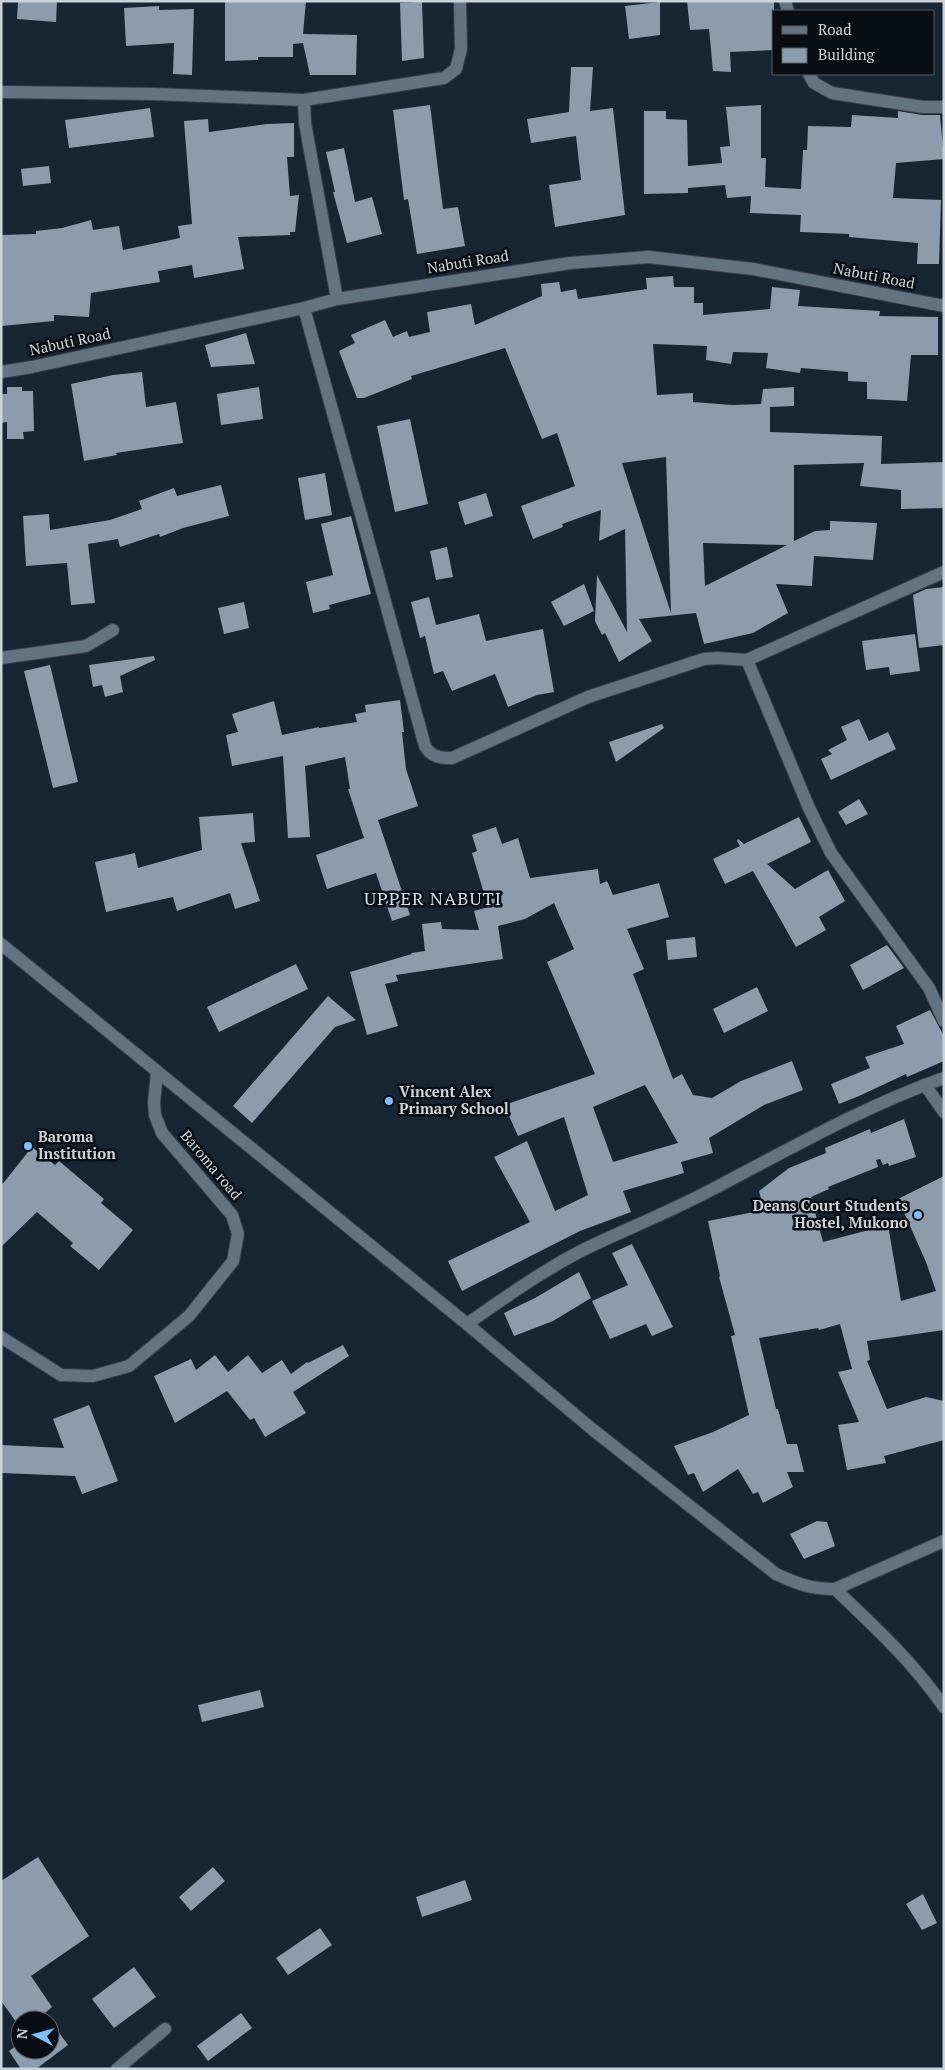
<svg xmlns="http://www.w3.org/2000/svg" width="945" height="2070" font-family="'PT Serif',serif">
<style>
.building{fill:#8c9cad;fill-rule:evenodd}
.lines{fill:none;stroke-linecap:round;stroke-linejoin:round}
.street-casing{stroke:#38414b;stroke-width:14}
.secondary-casing{stroke:#38414b;stroke-width:14}
.street{stroke:#647382;stroke-width:12}
.secondary{stroke:#647382;stroke-width:12}
.poi-dot{fill:#80bdfa;stroke:#080e13;stroke-width:2}
.labels{text-anchor:middle;stroke-width:5;stroke-linejoin:round;paint-order:stroke}
.street-label{font-size:15px;fill:#cbd3db;stroke:#080e13}
.poi-label{font-size:15px;font-weight:bold;fill:#cbd3db;stroke:#080e13;text-anchor:start}
.quarter-label{font-size:18px;letter-spacing:1px;fill:#cde;stroke:#080e13}
</style>
<rect width="100%" height="100%" fill="#182532"/>
<!-- building -->
<g class="building">
<path d="M18,1H57L56,22L17,19Z"/>
<path d="M225,1H306L303,34L357,35L356,75H310L303,43L293,44V57H258V60L225,61Z"/>
<path d="M687,1H774V50L730,52L731,72L713,71L709,29L690,30Z"/>
<path d="M422,2L424,58L402,61L400,3Z"/>
<path d="M660,2V35L629,39L625,6Z"/>
<path d="M159,6V10L194,9L192,75L173,74L174,43L126,46L124,8Z"/>
<path d="M571,67H593L590,111L613,108L625,215L555,227L549,185L581,180L576,136L531,143L527,119L569,112Z"/>
<path d="M430,105L443,209L458,207L465,246L417,254L408,199L404,200L393,110Z"/>
<path d="M761,105V158H766L765,187L801,189L803,150H807L808,126L851,127L852,115L898,118V111L922,115H940L944,159L896,163L893,198L941,200L939,264H917L918,243L849,237V234L800,232L801,215L750,213L751,196L727,198L725,185L688,188V193L644,194V111H666V119L687,120L688,166L722,163L720,147L730,146L726,107Z"/>
<path d="M150,108L154,137L69,148L65,120Z"/>
<path d="M208,119L209,132L267,124L294,123V157H287L290,196L299,195L295,232H290V235L238,237L244,269L194,278L192,265L158,271L160,282L91,293L89,317L54,315V321L1,326V235L36,234V231L62,228L91,220L93,230L119,226L123,250L180,238L178,226L192,224L184,121Z"/>
<path d="M344,148L355,202L372,197L382,234L347,243L333,192H335L326,152Z"/>
<path d="M49,166L51,183L23,186L21,169Z"/>
<path d="M673,276L674,287H694V303H703V315L770,309L772,287L800,290L798,306L880,311L879,316L938,317V355H911L907,401L867,399V382L848,381V372L801,368L800,373L766,368L768,353L733,352L731,364L706,360L707,346L653,344L657,395L693,393V402L732,405L761,404L763,389L794,387V406L770,407V432L882,436L881,464L944,462V508L901,509V490L860,486L864,463L794,465V541L815,531L830,530V521L877,523L873,560L814,556L812,586L776,584L788,613L753,633L704,644L696,613L639,619L652,641L619,662L605,633L602,635L595,621L597,575L627,632L625,529L599,541L601,510L562,524L563,527L533,539L521,506L575,486L557,433L542,439L505,348L411,376L412,379L364,398H357L339,351L355,343L351,335L385,320L393,337L407,331L409,337L430,332L427,312L471,304L475,325L542,296L541,284L559,282L561,292L576,289L578,299L647,289L646,278ZM666,457L671,613L622,463ZM703,543L787,545L705,586Z"/>
<path d="M246,333L255,364L211,367L205,345Z"/>
<path d="M142,372L146,407L176,402L183,443L116,453L117,455L84,461L71,384L113,375Z"/>
<path d="M7,387H22V391H33L34,431L23,432L24,439H7V422L1,423V394H7Z"/>
<path d="M259,387L263,419L221,425L217,394Z"/>
<path d="M410,419L428,504L395,512L377,426Z"/>
<path d="M325,473L332,515L305,520L298,478Z"/>
<path d="M221,485L229,516L183,528L160,537L159,534L120,547L118,539L88,544L95,603L71,605L67,563L26,566L23,516L49,514L50,530L110,520L142,509L139,501L174,488L177,496Z"/>
<path d="M486,493L493,516L465,525L458,502Z"/>
<path d="M351,516L371,594L329,605L330,609L313,613L306,582L333,575L321,524Z"/>
<path d="M447,547L453,577L436,580L430,551Z"/>
<path d="M584,584L594,611L564,626L551,602Z"/>
<path d="M944,587V645L919,648L913,595L926,589Z"/>
<path d="M429,597L436,625L479,614L486,641L543,629L554,692L537,695L508,707L495,674L452,691L443,671L434,674L425,636L420,638L411,602Z"/>
<path d="M244,602L249,628L224,634L218,608Z"/>
<path d="M915,634L920,671L890,675L889,667L866,670L862,641Z"/>
<path d="M154,656L155,660L120,676L123,692L105,697L102,685L93,687L89,665Z"/>
<path d="M50,665L78,782L53,788L24,671Z"/>
<path d="M400,700L404,732H402L406,769L418,806L378,820L410,915L392,921L376,873L327,889L316,855L364,838L348,789H350L345,757L305,766L310,837L288,838L283,756L232,766L226,735L238,732L232,714L274,701L282,735L319,727V728L357,722L355,714L366,712L365,705Z"/>
<path d="M859,719L869,741L888,732L896,749L831,780L821,759L832,754L828,750L847,740L841,727Z"/>
<path d="M662,724L664,728L616,762L609,742Z"/>
<path d="M859,799L868,814L846,825L838,812Z"/>
<path d="M253,813L255,842L241,843L260,901L235,909L230,893L177,911L173,897L106,912L95,862L135,853L138,868L202,850L199,817Z"/>
<path d="M799,817L811,842L767,864L795,889L828,870L845,901L819,917L826,930L796,947L753,871L725,884L713,859L740,846L737,841L738,839L744,844Z"/>
<path d="M496,827L502,844L518,838L530,878L598,869L600,884L607,881L613,895L659,883L669,917L627,929L644,969L633,974L673,1079L682,1074L693,1095L712,1098L741,1081L792,1061L803,1090L764,1105L709,1138L713,1153L681,1162L684,1173L623,1191L631,1212L580,1231L462,1291L448,1261L530,1222L494,1157L527,1141L555,1211L588,1195L564,1117L518,1136L504,1105L595,1074L547,962L574,949L554,903L525,919L498,926L503,959L396,975L398,981L385,984L398,1026L367,1035L350,972L412,954L411,953L425,951L422,924L441,922L442,929L479,930L474,911L488,907L472,853L477,851L472,835ZM645,1085L678,1143L613,1162L593,1107Z"/>
<path d="M695,937L697,957L668,960L666,940Z"/>
<path d="M887,945L904,968L863,990L850,965Z"/>
<path d="M296,964L308,989L219,1032L207,1007Z"/>
<path d="M757,987L768,1011L724,1033L713,1009Z"/>
<path d="M328,996L356,1020L335,1027L252,1123L233,1106Z"/>
<path d="M930,1010L944,1036V1061L907,1077L906,1074L859,1096L839,1104L831,1084L870,1068L865,1057L904,1044L896,1026Z"/>
<path d="M904,1119L916,1157L889,1166L888,1163L883,1165L880,1159L876,1160L878,1167L828,1187L829,1189L811,1197L823,1242L888,1225L901,1301L936,1291L926,1262L898,1199L944,1176V1330L867,1341L870,1360L867,1361L887,1409L926,1397L944,1401V1440L884,1456L886,1463L847,1470L838,1425L859,1422L838,1372L852,1369L840,1324L819,1330L818,1328L759,1338L776,1409H778L787,1444H797L804,1472H787L793,1487L763,1503L758,1492L753,1494L738,1469L703,1492L694,1473L688,1475L674,1446L713,1432L749,1415L731,1336L735,1335L719,1277L720,1276L708,1221L764,1210L759,1191L789,1168L826,1153L825,1148L870,1129L871,1133Z"/>
<path d="M32,1147L55,1165L59,1161L104,1199L101,1203L133,1230L99,1270L70,1246L73,1243L37,1212L1,1247V1186Z"/>
<path d="M632,1244L673,1327L652,1336L646,1324L610,1339L592,1301L628,1285L612,1253Z"/>
<path d="M579,1272L591,1298L553,1321L514,1336L504,1313L535,1298Z"/>
<path d="M343,1345L349,1356L293,1392L306,1413L265,1437L254,1418L250,1420L227,1391L175,1423L154,1376L191,1359L196,1370L215,1355L228,1372L248,1355L262,1373L282,1360L291,1374L307,1362L308,1363Z"/>
<path d="M89,1405L118,1481L82,1494L75,1476L1,1473V1445L64,1448L53,1419Z"/>
<path d="M817,1521L827,1522L835,1546L804,1559L790,1534Z"/>
<path d="M260,1690L264,1707L202,1722L198,1705Z"/>
<path d="M38,1857L89,1936L31,1976L52,2007L45,2013L50,2020H20V2027L1,2001V1881Z"/>
<path d="M213,1867L225,1881L191,1911L179,1897Z"/>
<path d="M465,1880L472,1900L422,1917L416,1897Z"/>
<path d="M923,1894L937,1923L922,1930L906,1904Z"/>
<path d="M320,1928L332,1945L288,1975L276,1958Z"/>
<path d="M134,1967L156,1997L114,2028L92,1999Z"/>
<path d="M241,2013L252,2028L208,2061L197,2046Z"/>
<path d="M50,2020L68,2045L36,2069H21L9,2051L20,2043V2050H50Z"/>
</g>
<g class="lines">
<defs>
<g id="street">
<path d="M785,1L788,11"/>
<path d="M809,74L814,83L832,93L923,107H944"/>
<path d="M1,92L154,94L304,100L305,123L337,299"/>
<path d="M304,100L444,78L456,69L461,49L460,1"/>
<path d="M304,308L425,746C431,757 440,758 452,758L588,697L704,659L718,658L747,660L809,808L831,853L929,988L944,1021"/>
<path d="M1,658L86,646L113,630"/>
<path d="M747,660L944,572"/>
<path d="M1,944L467,1324L592,1429L776,1574C798,1584 810,1589 835,1589L944,1541"/>
<path d="M925,1085L944,1112"/>
<path d="M467,1324C506,1297 546,1268 589,1247C629,1228 669,1212 709,1191C786,1151 862,1107 944,1078"/>
<path d="M1,1337L61,1375L93,1376L129,1366L189,1316L233,1261L238,1234L232,1215L162,1133L155,1115L154,1103L157,1072"/>
<path d="M835,1589C873,1625 914,1663 944,1707"/>
<path d="M117,2069L165,2029"/>
</g>
<path id="secondary" d="M1,372L32,367L304,308L337,299L570,263L649,257L753,269L944,306"/>
</defs>
<!-- street casing -->
<use href="#street" class="street-casing"/>
<!-- secondary casing -->
<use href="#secondary" class="secondary-casing"/>
<!-- street -->
<use href="#street" class="street"/>
<!-- secondary -->
<use href="#secondary" class="secondary"/>
</g>
<!-- markers -->
<g class="poi-dot">
<circle cx="389" cy="1101" r="5"/>
<circle cx="28" cy="1146" r="5"/>
<circle cx="918" cy="1215" r="5"/>
</g>
<g class="labels">
<!-- street labels -->
<g class="street-label">
<text transform="translate(468 262) rotate(-9)" y="5">Nabuti Road</text>
<text transform="translate(874 276) rotate(11)" y="5">Nabuti Road</text>
<text transform="translate(70 342) rotate(-12)" y="5">Nabuti Road</text>
<text transform="translate(211 1165) rotate(50)" y="5">Baroma road</text>
</g>
<!-- poi labels -->
<g class="poi-label">
<text x="399" y="1097">Vincent Alex<tspan x="399" dy="17">Primary School</tspan></text>
<text x="38" y="1142">Baroma<tspan x="38" dy="17">Institution</tspan></text>
<text x="908" y="1211" text-anchor="end">Deans Court Students<tspan x="908" dy="17">Hostel, Mukono</tspan></text>
</g>
<!-- quarter labels -->
<g class="quarter-label">
<text x="433" y="905">UPPER NABUTI</text>
</g>
</g>
<!-- border -->
<rect width="945" height="2070" fill="none" stroke="#cbd3db" stroke-width="5"/>
<!-- legend -->
<rect x="772" y="10" width="162" height="65" fill="#080e13" stroke="#565d63"/>
<rect x="782" y="26" width="25" height="8" fill="#647382" stroke="#565d63"/>
<text x="818" y="35" font-size="15" fill="#cbd3db">Road</text>
<rect x="782" y="48" width="25" height="15" fill="#8c9cad" stroke="#565d63"/>
<text x="818" y="60" font-size="15" fill="#cbd3db">Building</text>
<!-- north arrow -->
<g transform="translate(35 2035) rotate(276)"><circle r="24" fill="#080e13" stroke="#565d63"/>
<path d="M0-4L9 19L0 12L-9 19Z" fill="#80bdfa"/>
<text y="-8" font-size="14" font-weight="bold" text-anchor="middle" fill="#cbd3db">N</text>
</g>
</svg>
